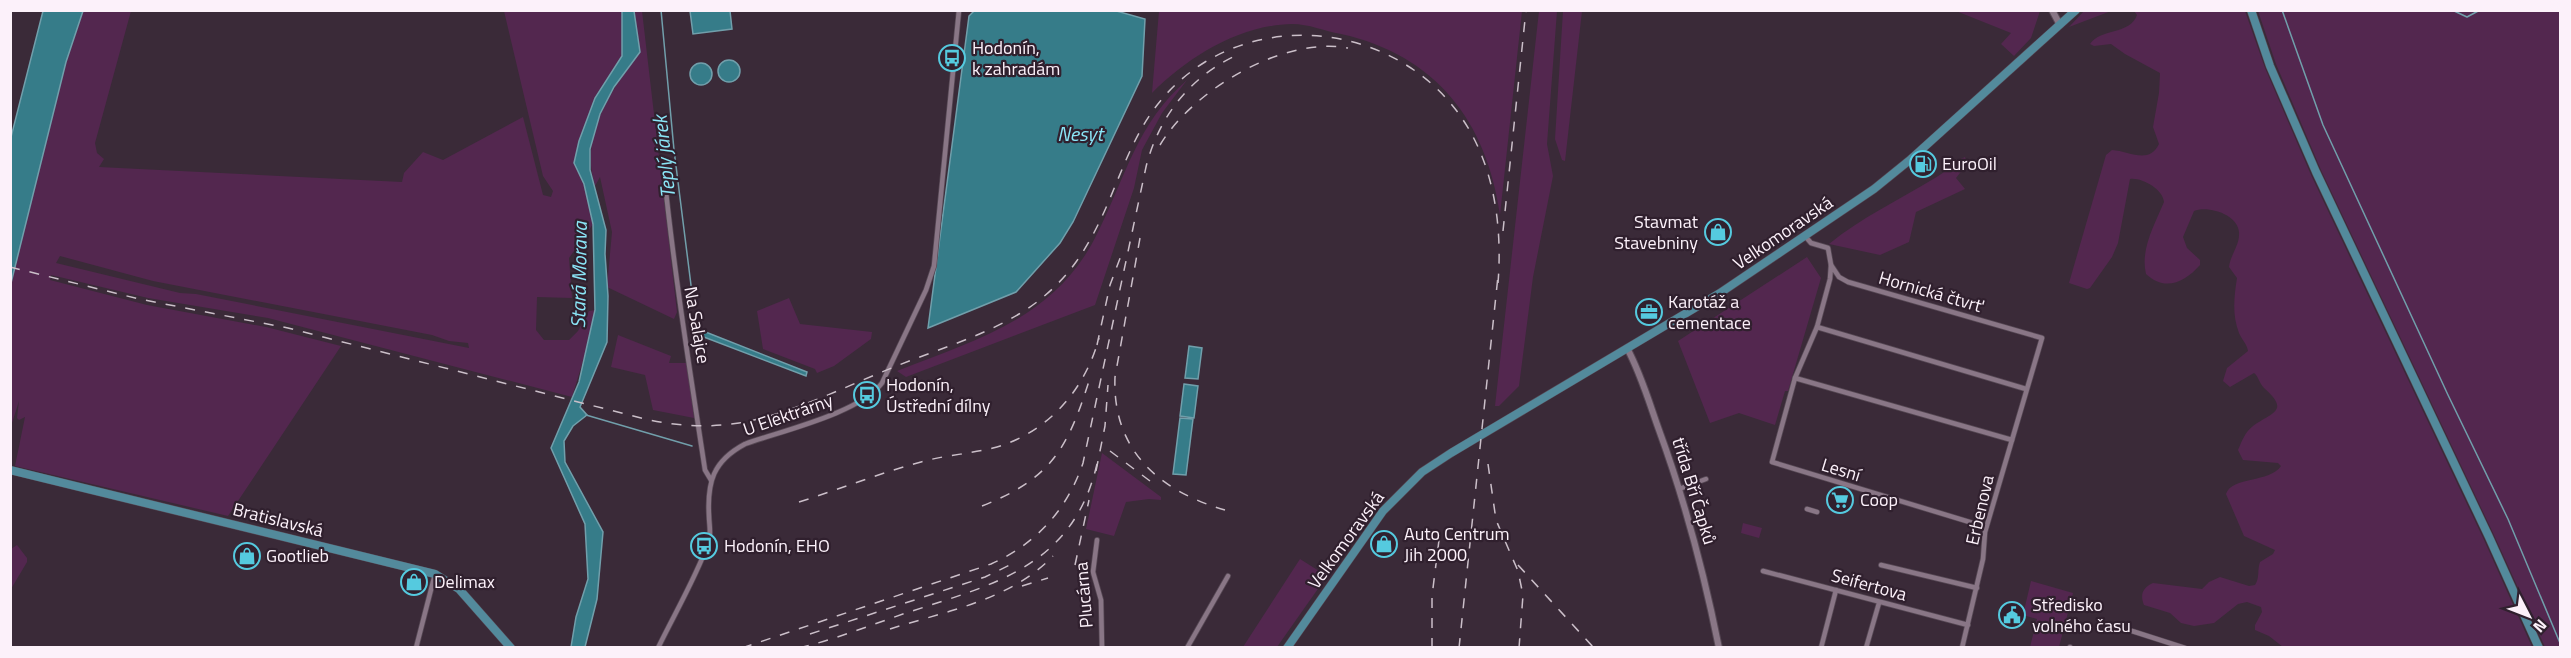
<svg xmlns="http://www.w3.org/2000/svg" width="2571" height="658" font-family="'Titillium Web',sans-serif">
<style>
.green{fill:#53274f;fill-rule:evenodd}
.water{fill:#367c89;stroke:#719fab;stroke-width:1.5}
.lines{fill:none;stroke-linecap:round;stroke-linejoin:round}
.stream{stroke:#719fab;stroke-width:1.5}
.minor-casing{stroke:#564854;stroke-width:6}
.tertiary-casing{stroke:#564854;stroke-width:8}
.primary-casing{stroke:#564854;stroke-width:9}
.minor{stroke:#897686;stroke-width:4.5}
.tertiary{stroke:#897686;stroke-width:6}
.primary{stroke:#538a9c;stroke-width:8}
.rail{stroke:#cbbfc9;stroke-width:1.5;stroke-dasharray:10 10;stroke-linecap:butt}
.labels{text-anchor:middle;stroke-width:4.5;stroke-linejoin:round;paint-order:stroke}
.poi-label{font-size:18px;fill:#fcf1fa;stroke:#30202e;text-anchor:start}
.street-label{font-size:18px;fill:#fcf1fa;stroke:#30202e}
.water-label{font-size:20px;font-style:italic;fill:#8be6f7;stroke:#30202e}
</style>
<rect width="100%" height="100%" fill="#3a2a38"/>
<!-- green -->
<g class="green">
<path d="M83,11H131L95,143L97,153L104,159L99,167L402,182L404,173L423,152L443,160L523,117L543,195L551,197L553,191L543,176L504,11H622V56L595,98L579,141L574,163L584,184L593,224L569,258L572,298L537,297L536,330L544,340H569L578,331L589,311L595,310L589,341L572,397L268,318L148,298L51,275L50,280L147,305L266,327L341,346L228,516L15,466L25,417L19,420L17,418L19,401L11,426V283L66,62ZM60,256L153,281L432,335L449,341L468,343L469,348L196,294L180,293L56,263Z"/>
<path d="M634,11H642L677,312L674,319L607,287L612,232L600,177L595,186C579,136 611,90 640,52Z"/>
<path d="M1159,11H1522L1500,215C1487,122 1436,55 1341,34C1324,31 1309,24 1292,24C1239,25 1188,57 1152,93Z"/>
<path d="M1539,11H1557L1547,144L1553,176L1533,277L1519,386L1499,406H1495Z"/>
<path d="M1563,11H1582L1565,161L1562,160L1555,139Z"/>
<path d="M1956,11H2040L2031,38L2014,56L2001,44L2011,33Z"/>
<path d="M2084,11V10L2111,11L2069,27Z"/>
<path d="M2134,11H2245L2265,68L2311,175L2484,540L2532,647H2283L2269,636L2255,630V625L2262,612L2261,607L2247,602L2238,604L2214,623L2194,626L2181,623L2170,613L2144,605C2140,595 2142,588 2153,583L2202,589L2209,582L2220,577L2249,586L2255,585C2260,578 2257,570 2260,562L2273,554L2275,550L2244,536L2226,494C2232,476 2270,483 2281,466L2278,463L2243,460L2238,450C2242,441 2245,432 2253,426C2273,412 2290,411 2264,388C2259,383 2259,377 2254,373L2230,387L2223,381L2227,368L2248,351C2247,344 2242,340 2239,333C2232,315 2234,297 2237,278L2229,267C2230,256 2239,246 2239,235C2241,215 2208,205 2194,211L2183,237L2187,248L2200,260V265C2185,282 2165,292 2146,274C2140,249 2155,224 2164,202C2163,189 2141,177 2130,179L2118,243L2112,257L2090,288L2087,289L2069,283L2106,155L2112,150C2129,151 2149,165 2159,144L2153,127L2159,93L2160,73L2125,54L2111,44L2094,46L2090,44C2101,28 2130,35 2137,15Z"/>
<path d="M2258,11H2560V647H2545L2494,535L2321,170L2276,64Z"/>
<path d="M1187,80L1162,113L1142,150L1134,188L1095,305L906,377L897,371C978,339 1057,318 1098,232C1126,176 1137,123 1187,80Z"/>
<path d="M1965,157L1967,164L1956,178L1965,189L1916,212L1909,242L1880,255L1829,244C1862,217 1899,200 1935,178C1946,172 1954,162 1965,157Z"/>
<path d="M1807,257L1821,278L1788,391H1785L1775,425L1739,413L1710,423L1678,341Z"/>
<path d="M789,298L800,324L872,332L871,339L834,366L817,373L815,369L763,349L757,311Z"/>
<path d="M618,335L671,356L669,363H687L694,418L653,410L645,375L611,367Z"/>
<path d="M1102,453L1161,497V500L1149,499L1126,502L1114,536L1086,529Z"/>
<path d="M1743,523L1762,528L1759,538L1741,533Z"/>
<path d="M17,545L27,558V562L11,589V549Z"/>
<path d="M1300,559L1327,576L1277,647H1243Z"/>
<path d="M2031,581L2073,593L2059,647H2030L2037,619L2023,615Z"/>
</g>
<!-- water -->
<g class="water">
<path d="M975,10H1113L1145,19L1142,76L1073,222L1060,243L1016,292L928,328L969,16Z"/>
<path d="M43,11H83L66,62L11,283V137Z"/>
<path d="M622,11H634L640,52L614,87L600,114L590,149V170L606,230L605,254L608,296L607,342L580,407L587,415L573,426L564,441L565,462L603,532L597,599L585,647H571L576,617L588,579L585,524L551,448L579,382L595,310L593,224L584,184L574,163L579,141L595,98L622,56Z"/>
<path d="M690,11H730L732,29L693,34Z"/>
<circle cx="729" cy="71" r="11"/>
<circle cx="701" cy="74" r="11"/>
<path d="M698,329L807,372L806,376L696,334Z"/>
<path d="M1189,346L1202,348L1198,379L1185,378Z"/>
<path d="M1184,384L1198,386L1194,418L1180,416Z"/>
<path d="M1180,418L1193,419L1186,475L1173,474Z"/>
</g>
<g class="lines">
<!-- stream -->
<g class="stream">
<path d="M661,10L674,150L693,301"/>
<path d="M2282,10L2323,125L2448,395L2508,519L2560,643"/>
<path d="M2452,10L2467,17L2480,10"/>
<path d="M586,415L692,446"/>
</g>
<defs>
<g id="minor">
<path d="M664,173C674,272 690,371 705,470L711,480"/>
<path d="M1805,236L1811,243L1828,248L1831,265"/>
<path d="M1831,265L1839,277L1848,282L2042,338L2012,440L1795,378L1817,327L1830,279Z"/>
<path d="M1817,327L2026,389"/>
<path d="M1795,378L1772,462L1986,527"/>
<path d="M1679,489L1706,479"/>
<path d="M1807,509L1817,512"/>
<path d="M1097,540L1093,572L1101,600L1102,648"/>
<path d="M1881,565L1977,588"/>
<path d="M1763,571L1968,625"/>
<path d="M2132,631L2185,648"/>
<path d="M416,648L435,574"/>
<path d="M658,648C675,613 695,579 708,544C712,535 709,525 709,516C707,482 713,461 745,444C781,431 860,413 882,383L926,290L934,266L959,10"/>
<path d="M1187,648L1228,576"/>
<path d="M1821,648L1836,590"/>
<path d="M1866,648L1879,603"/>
<path d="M1962,648L1983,559L1985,532L2012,440"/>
<path d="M2070,648V647"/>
</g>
<g id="tertiary">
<path d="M2052,10L2060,25"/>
<path d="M1627,348C1641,374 1649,402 1659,430C1685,501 1704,573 1719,648"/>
</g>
<g id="primary">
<path d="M2251,10L2270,66L2316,172L2489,537L2539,648"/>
<path d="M10,470L435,574L459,589L511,648"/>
<path d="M1287,648L1383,511L1422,472L1451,453L1720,293L1874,189L1911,159L2076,10"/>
</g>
</defs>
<!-- minor casing -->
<use href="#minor" class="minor-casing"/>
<!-- tertiary casing -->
<use href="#tertiary" class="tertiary-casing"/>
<!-- primary casing -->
<use href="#primary" class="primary-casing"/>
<!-- minor -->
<use href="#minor" class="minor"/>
<!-- tertiary -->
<use href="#tertiary" class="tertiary"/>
<!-- primary -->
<use href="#primary" class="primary"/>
<!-- rail -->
<g class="rail">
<path d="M1160,145C1193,90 1283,36 1348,48"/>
<path d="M1503,231L1526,10"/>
<path d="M1140,238L1115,377C1112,450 1159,491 1225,510"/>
<path d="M10,267L139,299L288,328L645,419C676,426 707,428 739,423C792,414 844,387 894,367C936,350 981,337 1019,314C1041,301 1061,283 1076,262C1126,192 1122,114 1205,62C1296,7 1420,40 1471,133C1496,178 1502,233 1498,283"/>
<path d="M1097,345L1110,285L1122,253"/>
<path d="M1110,451L1158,487"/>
<path d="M1488,464L1496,520L1518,571L1523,595L1519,648"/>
<path d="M1096,471L1105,426L1108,385"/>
<path d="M799,502C840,489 880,473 921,462C945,455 969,454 993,448C1047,434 1085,390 1099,338"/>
<path d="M982,506C1053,478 1068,447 1090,378"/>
<path d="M1075,565L1089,500"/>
<path d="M1518,565L1594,648"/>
<path d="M1022,586L1048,578"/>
<path d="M890,629C946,611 1011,600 1053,556"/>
<path d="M810,634L985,577L1016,562"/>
<path d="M742,648L991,564C1036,544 1067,510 1083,463L1146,167C1158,119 1188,79 1233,57"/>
<path d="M799,648C837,639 873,624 909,612C995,584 1073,566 1097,464"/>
<path d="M1432,648V596L1439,540"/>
<path d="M1459,648L1498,276"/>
</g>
</g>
<!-- icons -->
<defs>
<symbol id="bus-ring" viewBox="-11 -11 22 22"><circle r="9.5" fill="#30202e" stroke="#55cadf" stroke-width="1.5"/><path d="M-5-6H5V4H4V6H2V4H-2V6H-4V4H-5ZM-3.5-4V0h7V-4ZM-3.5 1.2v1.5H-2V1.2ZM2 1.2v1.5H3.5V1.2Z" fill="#55cadf"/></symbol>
<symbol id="fuel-ring" viewBox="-11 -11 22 22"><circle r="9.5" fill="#30202e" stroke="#55cadf" stroke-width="1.5"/><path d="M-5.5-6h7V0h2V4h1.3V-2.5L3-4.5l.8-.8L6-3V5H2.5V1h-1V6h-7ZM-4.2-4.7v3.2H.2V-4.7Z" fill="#55cadf"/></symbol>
<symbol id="shop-ring" viewBox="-11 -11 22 22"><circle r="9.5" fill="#30202e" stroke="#55cadf" stroke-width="1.5"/><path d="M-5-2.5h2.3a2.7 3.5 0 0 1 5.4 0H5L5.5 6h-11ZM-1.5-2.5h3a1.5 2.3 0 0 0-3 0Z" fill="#55cadf"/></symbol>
<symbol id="office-ring" viewBox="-11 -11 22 22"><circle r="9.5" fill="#30202e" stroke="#55cadf" stroke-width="1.5"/><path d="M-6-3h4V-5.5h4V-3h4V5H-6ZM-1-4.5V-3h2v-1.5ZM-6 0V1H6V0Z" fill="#55cadf"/></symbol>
<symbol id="supermarket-ring" viewBox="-11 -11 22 22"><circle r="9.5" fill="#30202e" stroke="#55cadf" stroke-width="1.5"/><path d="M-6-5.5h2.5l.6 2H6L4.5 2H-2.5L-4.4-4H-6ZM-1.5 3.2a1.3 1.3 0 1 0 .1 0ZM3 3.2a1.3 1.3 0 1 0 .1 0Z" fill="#55cadf"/></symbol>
<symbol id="civic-ring" viewBox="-11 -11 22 22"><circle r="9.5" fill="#30202e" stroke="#55cadf" stroke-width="1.5"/><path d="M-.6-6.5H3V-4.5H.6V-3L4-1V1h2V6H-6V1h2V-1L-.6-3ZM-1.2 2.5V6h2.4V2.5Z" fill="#55cadf"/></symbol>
</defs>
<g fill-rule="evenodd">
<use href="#bus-ring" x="937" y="43" width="30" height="30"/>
<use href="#fuel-ring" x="1908" y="149" width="30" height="30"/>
<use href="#shop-ring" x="1703" y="217" width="30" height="30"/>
<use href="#office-ring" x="1634" y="297" width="30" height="30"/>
<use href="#bus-ring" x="852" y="380" width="30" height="30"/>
<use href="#supermarket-ring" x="1825" y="485" width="30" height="30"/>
<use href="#shop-ring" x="1369" y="529" width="30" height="30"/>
<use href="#bus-ring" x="689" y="531" width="30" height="30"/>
<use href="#shop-ring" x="232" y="541" width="30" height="30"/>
<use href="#shop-ring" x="399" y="567" width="30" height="30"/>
<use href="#civic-ring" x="1997" y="600" width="30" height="30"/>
</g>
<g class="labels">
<!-- poi labels -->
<g class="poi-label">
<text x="972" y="54">Hodonín,<tspan x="972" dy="21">k zahradám</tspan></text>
<text x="1942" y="170">EuroOil</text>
<text x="1698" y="228" text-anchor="end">Stavmat<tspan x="1698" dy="21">Stavebniny</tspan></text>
<text x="1668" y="308">Karotáž a<tspan x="1668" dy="21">cementace</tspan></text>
<text x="886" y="391">Hodonín,<tspan x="886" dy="21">Ústřední dílny</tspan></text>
<text x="1860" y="506">Coop</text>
<text x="1404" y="540">Auto Centrum<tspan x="1404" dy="21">Jih 2000</tspan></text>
<text x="724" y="552">Hodonín, EHO</text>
<text x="266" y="562">Gootlieb</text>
<text x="434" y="588">Delimax</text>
<text x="2032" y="611">Středisko<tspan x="2032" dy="21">volného času</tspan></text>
</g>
<!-- street labels -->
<g class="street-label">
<text transform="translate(1783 233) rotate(-34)" y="6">Velkomoravská</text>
<text transform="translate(1931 292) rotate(16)" y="6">Hornická čtvrť</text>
<text transform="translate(697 325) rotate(80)" y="6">Na Salajce</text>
<text transform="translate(788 415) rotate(-19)" y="6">U Elektrárny</text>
<text transform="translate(1841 470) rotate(17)" y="6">Lesní</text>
<text transform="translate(1694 491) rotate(73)" y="6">třída Bří Čapků</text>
<text transform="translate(1980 510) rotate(-77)" y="6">Erbenova</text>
<text transform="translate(278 520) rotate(14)" y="6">Bratislavská</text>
<text transform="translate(1346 540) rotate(-54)" y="6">Velkomoravská</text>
<text transform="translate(1869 585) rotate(15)" y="6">Seifertova</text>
<text transform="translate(1084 595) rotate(-95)" y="6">Plucárna</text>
</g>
<!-- water labels -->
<g class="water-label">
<text x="1080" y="141">Nesyt</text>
<text transform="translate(664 157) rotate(-96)" y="7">Teplý járek</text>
<text transform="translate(579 275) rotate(-89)" y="7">Stará Morava</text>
</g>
</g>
<!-- border -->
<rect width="2571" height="658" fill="none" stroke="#fcf1fa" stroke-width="24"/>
<!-- north arrow -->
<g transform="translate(2529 616) rotate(132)" stroke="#30202e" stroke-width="4.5" paint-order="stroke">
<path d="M0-4.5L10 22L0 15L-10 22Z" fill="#fcf1fa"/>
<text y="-9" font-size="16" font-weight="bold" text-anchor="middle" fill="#fcf1fa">N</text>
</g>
</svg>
